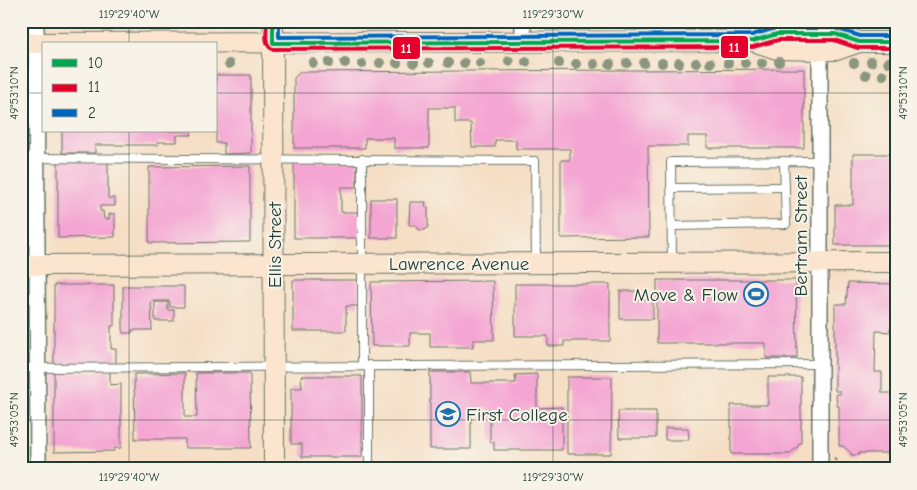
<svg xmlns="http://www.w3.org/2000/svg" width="917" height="490" font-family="'Comic Neue',sans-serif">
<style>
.building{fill:#f4a5d3}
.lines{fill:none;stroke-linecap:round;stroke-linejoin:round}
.lane-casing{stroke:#6a7566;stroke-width:10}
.street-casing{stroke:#6a7566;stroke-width:18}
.secondary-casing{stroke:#6a7566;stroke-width:22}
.path{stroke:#6a7566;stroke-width:2.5;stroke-dasharray:4 4;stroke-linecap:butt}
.lane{stroke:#fff;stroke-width:8}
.street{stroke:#fff;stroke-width:15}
.secondary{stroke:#fce5cf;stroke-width:20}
.bus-1-casing{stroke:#f7f3e8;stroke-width:8}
.bus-2-casing{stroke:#f7f3e8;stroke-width:8}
.bus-3-casing{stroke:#f7f3e8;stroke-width:8}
.bus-1{stroke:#00a651;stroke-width:4}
.bus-2{stroke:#e4002b;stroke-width:4}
.bus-3{stroke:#0065bd;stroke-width:4}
.tree{fill:#8b967e}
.ticks{fill:none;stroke:#1f3d34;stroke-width:1;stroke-opacity:0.45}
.labels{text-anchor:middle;stroke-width:4;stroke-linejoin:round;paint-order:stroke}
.street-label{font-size:19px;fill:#1f3d34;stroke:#f7f3e8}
.poi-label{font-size:19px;fill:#1f3d34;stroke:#f7f3e8;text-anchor:end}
.line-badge{stroke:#f7f3e8;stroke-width:2}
.badge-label{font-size:14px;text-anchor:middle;font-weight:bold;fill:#fff}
.neatline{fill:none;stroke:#1f3d34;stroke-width:2}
.ticks-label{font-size:12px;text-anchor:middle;fill:#1f3d34}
</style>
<rect width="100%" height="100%" fill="#f7f3e8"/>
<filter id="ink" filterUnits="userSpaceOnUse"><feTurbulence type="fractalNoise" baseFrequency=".02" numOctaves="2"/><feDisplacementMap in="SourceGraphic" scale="10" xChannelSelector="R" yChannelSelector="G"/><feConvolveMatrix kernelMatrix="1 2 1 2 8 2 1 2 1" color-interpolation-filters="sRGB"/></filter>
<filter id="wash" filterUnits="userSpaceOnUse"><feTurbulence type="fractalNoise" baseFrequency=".0096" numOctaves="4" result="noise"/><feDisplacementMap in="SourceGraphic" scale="20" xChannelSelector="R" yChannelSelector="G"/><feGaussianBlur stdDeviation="1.12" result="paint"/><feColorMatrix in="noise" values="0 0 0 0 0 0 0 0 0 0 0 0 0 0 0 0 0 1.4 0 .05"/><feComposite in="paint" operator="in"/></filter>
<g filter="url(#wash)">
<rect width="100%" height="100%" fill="#f5dec4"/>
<g id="blocks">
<!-- building -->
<g class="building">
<path d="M804,69V148H707V136H688V146H648L649,237L561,238V160H570V149H516V140H495V147H472L471,123H455V108H429V148H394V138H365V148H294V78L300,72Z"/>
<path d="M216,75H251V153L224,154V143H216Z"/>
<path d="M62,131H191L192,135H177V142H158V145H95V153H62Z"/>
<path d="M853,154H896V245H835V205H853Z"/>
<path d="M108,160V198H115V206H100V211H103L104,219H109V214H115V237L58,238V161Z"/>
<path d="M294,161H357V187H341V212H360V238H294Z"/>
<path d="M250,166V242L149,243V167Z"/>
<rect x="371" y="199" width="26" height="39"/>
<path d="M410,202H426L425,207H428V227L425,230H419L416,225H409Z"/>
<path d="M293,280H358V306H346V331H293Z"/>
<path d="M657,280H796L797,358H766V343H657Z"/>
<path d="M493,281L494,340H473V347H430V333H410V346H372L371,282Z"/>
<path d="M848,283L896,284V328H890V332L876,331L875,372H882V393H896V453H859V455H851V453L843,446H839V406H837L836,394H840V391H835V304H846Z"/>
<path d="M515,284H610V341H564V346H548V336H515Z"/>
<path d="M54,285H114V326H111V349H116V364H54Z"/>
<path d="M123,286H184V307H170V301H151L152,330H132V333H123Z"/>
<path d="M620,291H636V299H653V319H620Z"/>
<path d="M155,302H168V310H174V321H155Z"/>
<path d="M54,371H110V385L121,384V448H114V451L54,452Z"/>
<path d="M430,372H470L471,383H516L515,375L537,374V408L562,407V450H494V442H490V409H471V449H430Z"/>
<path d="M185,373V417H197L196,373H250L251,448H185V439H135L134,374Z"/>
<path d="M301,376H362V457H302V444H291V388H302Z"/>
<path d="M567,377H612L611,454H567Z"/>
<path d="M768,377H801V443H799L797,448L790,453V454H731V405H768Z"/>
<path d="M618,411H656V438H619Z"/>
<path d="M665,428H688L689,440H665Z"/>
</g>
</g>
</g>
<g filter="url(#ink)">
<use href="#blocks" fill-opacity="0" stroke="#6a7566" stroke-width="1"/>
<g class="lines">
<defs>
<g id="lane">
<path d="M21,158L535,161L536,263"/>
<path d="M362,159V365"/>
<path d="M671,188L785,187"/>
<path d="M672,226L786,224L784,161"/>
<path d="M672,261L671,162L820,161"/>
<path d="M369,365V469"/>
<path d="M21,368L820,364"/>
</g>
<g id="street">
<path d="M36,21L38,469"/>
<path d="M523,43V21"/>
<path d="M820,469V43L823,42"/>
</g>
<g id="secondary">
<path d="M273,21L274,469"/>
<path d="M753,41L777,49L820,50H836L859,42"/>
<path d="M21,43L753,41L777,34H835L859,42H896"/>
<path d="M21,265L896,262"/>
</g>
</defs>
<!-- lane casing -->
<use href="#lane" class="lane-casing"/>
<!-- street casing -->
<use href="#street" class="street-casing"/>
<!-- secondary casing -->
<use href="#secondary" class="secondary-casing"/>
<!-- path -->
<path class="path" d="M834,458L837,461V469"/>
<!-- lane -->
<use href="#lane" class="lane"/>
<!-- street -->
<use href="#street" class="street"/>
<!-- secondary -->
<use href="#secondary" class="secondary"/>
<defs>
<path id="bus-1" d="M273,21V43L753,41L777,34H835L859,42H896"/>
<path id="bus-2" d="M267,21C267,30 263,46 273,49L753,47L778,40H834L858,48H896"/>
<path id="bus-3" d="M279,21V37L752,35L776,28H835L860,36H896"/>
</defs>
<!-- bus-1 casing -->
<use href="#bus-1" class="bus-1-casing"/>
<!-- bus-2 casing -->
<use href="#bus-2" class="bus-2-casing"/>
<!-- bus-3 casing -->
<use href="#bus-3" class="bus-3-casing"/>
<!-- bus-1 -->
<use href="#bus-1" class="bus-1"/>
<!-- bus-2 -->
<use href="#bus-2" class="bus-2"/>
<!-- bus-3 -->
<use href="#bus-3" class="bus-3"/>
</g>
<!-- trees -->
<g class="tree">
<circle cx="509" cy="61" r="5"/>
<circle cx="526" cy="62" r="5"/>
<circle cx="779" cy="62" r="5"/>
<circle cx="871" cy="62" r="5"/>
<circle cx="888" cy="62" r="5"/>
<circle cx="313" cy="63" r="5"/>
<circle cx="329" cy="63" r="5"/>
<circle cx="345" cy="63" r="5"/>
<circle cx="380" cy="63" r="5"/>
<circle cx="397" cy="63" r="5"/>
<circle cx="414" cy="63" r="5"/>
<circle cx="429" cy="63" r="5"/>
<circle cx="448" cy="63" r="5"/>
<circle cx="464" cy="63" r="5"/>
<circle cx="480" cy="63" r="5"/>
<circle cx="559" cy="63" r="5"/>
<circle cx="627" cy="63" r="5"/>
<circle cx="644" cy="63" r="5"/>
<circle cx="662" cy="63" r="5"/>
<circle cx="679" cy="63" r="5"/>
<circle cx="696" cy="63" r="5"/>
<circle cx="710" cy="63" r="5"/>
<circle cx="728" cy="63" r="5"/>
<circle cx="745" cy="63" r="5"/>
<circle cx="762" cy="63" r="5"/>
<circle cx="854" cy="63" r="5"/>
<circle cx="229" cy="64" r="5"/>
<circle cx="362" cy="64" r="5"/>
<circle cx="576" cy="64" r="5"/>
<circle cx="594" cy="64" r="5"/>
<circle cx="610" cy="64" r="5"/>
<circle cx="866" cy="75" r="5"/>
<circle cx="883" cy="75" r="5"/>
</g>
</g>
<!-- ticks -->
<path class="ticks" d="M129,21V44M553,21V469M21,93H44M216,93H896M129,131V469M21,420H896"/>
<!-- icons -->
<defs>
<symbol id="stadium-ring" viewBox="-11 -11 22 22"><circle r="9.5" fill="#f7f3e8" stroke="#1f6fb2" stroke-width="1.5"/><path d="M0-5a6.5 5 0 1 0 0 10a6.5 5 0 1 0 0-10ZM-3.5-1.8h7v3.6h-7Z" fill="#1f6fb2"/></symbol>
<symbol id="university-ring" viewBox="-11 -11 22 22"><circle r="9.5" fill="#f7f3e8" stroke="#1f6fb2" stroke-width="1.5"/><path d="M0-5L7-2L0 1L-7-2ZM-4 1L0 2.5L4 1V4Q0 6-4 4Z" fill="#1f6fb2"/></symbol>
</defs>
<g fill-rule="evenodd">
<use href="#stadium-ring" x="742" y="280" width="28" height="28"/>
<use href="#university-ring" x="434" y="400" width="28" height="28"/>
</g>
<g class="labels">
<!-- street labels -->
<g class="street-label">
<text transform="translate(800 236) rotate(-90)" y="7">Bertram Street</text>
<text transform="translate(274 245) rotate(-90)" y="7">Ellis Street</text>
<text x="459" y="270">Lawrence Avenue</text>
</g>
<!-- poi labels -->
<g class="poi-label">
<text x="738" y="301">Move &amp; Flow</text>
<text x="466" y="421" text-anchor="start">First College</text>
</g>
</g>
<g class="line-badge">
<rect x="720" y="35" width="29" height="24" rx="5" fill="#e4002b"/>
<rect x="392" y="36" width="29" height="24" rx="5" fill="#e4002b"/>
</g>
<g class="badge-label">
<text x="734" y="52">11</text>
<text x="406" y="53">11</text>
</g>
<!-- margin -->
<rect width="917" height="490" fill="none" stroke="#f7f3e8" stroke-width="55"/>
<!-- legend -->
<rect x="42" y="42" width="175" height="90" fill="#f7f3e8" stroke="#a1aaa0"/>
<rect x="52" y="59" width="25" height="8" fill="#00a651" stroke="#a1aaa0"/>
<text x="88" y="68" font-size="15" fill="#1f3d34">10</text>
<rect x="52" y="84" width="25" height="8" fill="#e4002b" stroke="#a1aaa0"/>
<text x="88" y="92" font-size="15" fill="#1f3d34">11</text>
<rect x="52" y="109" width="25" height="8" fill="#0065bd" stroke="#a1aaa0"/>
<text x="88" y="118" font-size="15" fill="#1f3d34">2</text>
<rect x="28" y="28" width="862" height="434" class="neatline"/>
<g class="ticks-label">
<text x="129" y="18">119°29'40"W</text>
<text x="553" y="18">119°29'30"W</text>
<text transform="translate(14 93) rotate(-90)" y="4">49°53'10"N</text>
<text transform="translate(903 93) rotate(-90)" y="4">49°53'10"N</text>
<text transform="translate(14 420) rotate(-90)" y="4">49°53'05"N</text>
<text transform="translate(903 420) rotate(-90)" y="4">49°53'05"N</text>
<text x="129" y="481">119°29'40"W</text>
<text x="553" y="481">119°29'30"W</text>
</g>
</svg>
